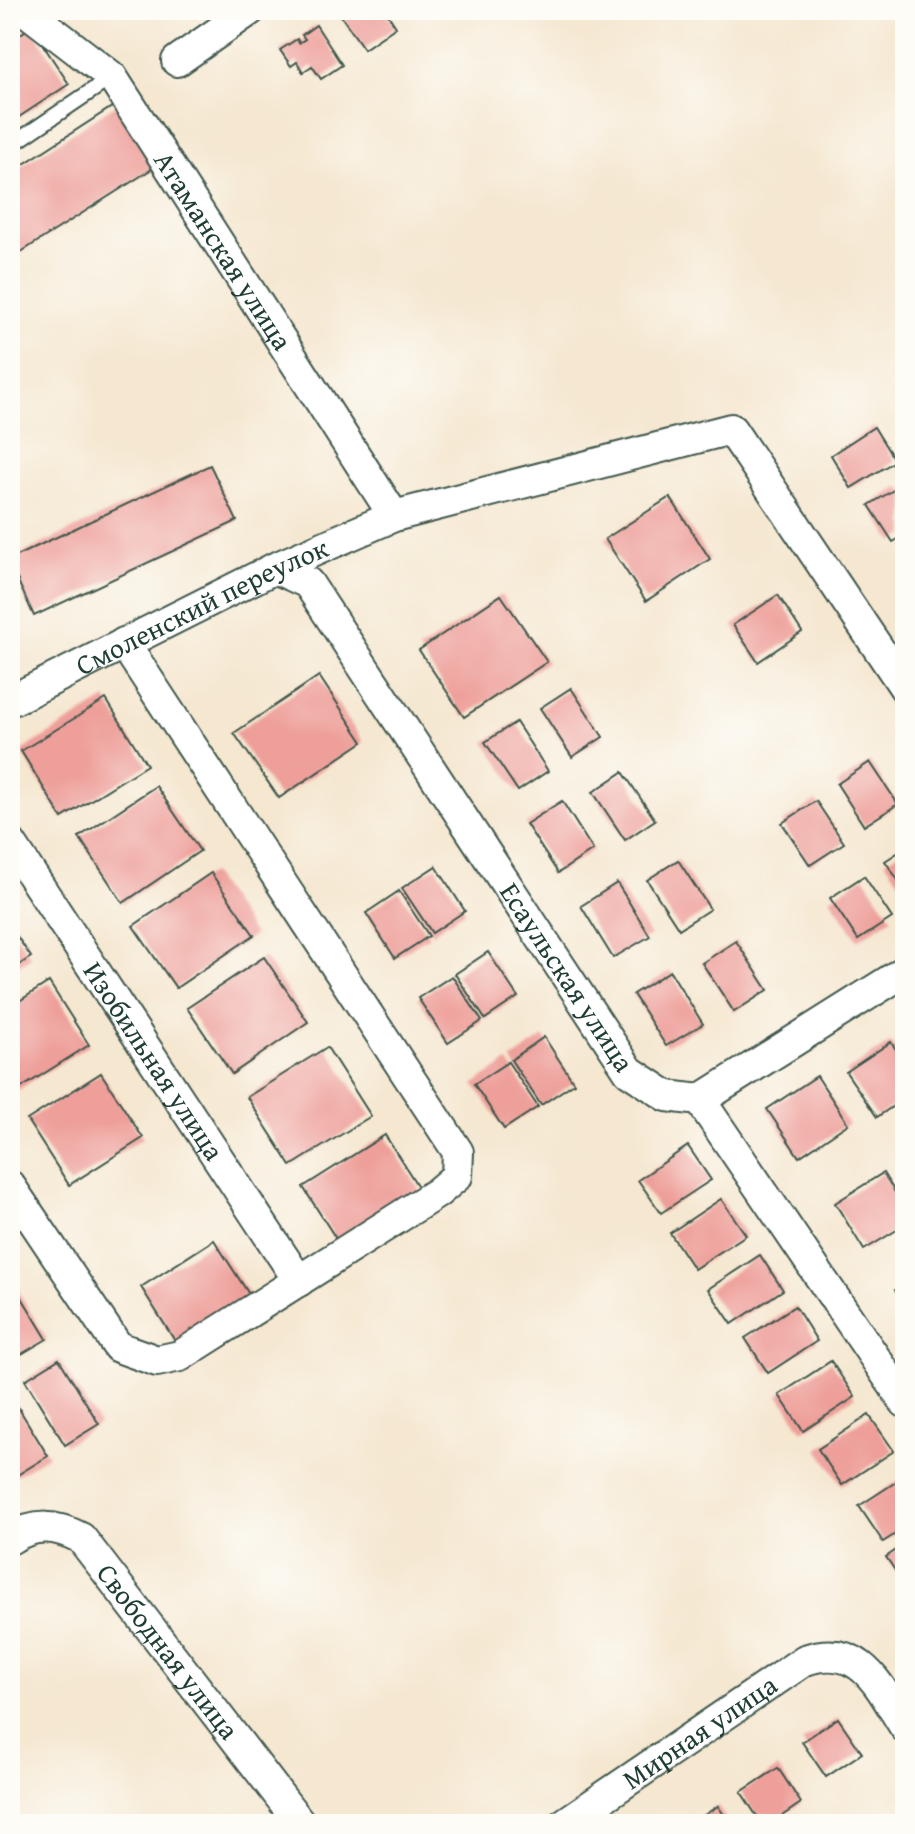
<svg xmlns="http://www.w3.org/2000/svg" width="915" height="1834" font-family="'Gentium Book Plus',serif">
<style>
.building{fill:#ee9f9a}
.lines{fill:none;stroke-linecap:round;stroke-linejoin:round}
.service-casing{stroke:#3f564b;stroke-width:18}
.minor-casing{stroke:#3f564b;stroke-width:34}
.service{stroke:#fff;stroke-width:14}
.minor{stroke:#fff;stroke-width:30}
.labels{text-anchor:middle;stroke-width:6;stroke-linejoin:round;paint-order:stroke}
.street-label{font-size:28px;fill:#1f3d34;stroke:#fdfcf7}
</style>
<rect width="100%" height="100%" fill="#fdfcf7"/>
<filter id="ink" filterUnits="userSpaceOnUse"><feTurbulence type="fractalNoise" baseFrequency=".0125" numOctaves="2"/><feDisplacementMap in="SourceGraphic" scale="16" xChannelSelector="R" yChannelSelector="G"/><feConvolveMatrix kernelMatrix="1 2 1 2 8 2 1 2 1" color-interpolation-filters="sRGB"/></filter>
<filter id="wash" filterUnits="userSpaceOnUse"><feTurbulence type="fractalNoise" baseFrequency=".006" numOctaves="4" result="noise"/><feDisplacementMap in="SourceGraphic" scale="32" xChannelSelector="R" yChannelSelector="G"/><feGaussianBlur stdDeviation="1.8" result="paint"/><feColorMatrix in="noise" values="0 0 0 0 0 0 0 0 0 0 0 0 0 0 0 0 0 1.4 0 .05"/><feComposite in="paint" operator="in"/></filter>
<g filter="url(#wash)">
<rect width="100%" height="100%" fill="#f5e7d0"/>
<g id="blocks">
<!-- building -->
<g class="building">
<path d="M350,10H385L396,27L364,49L341,16Z"/>
<path d="M316,25L342,65L321,79L312,66L303,72L297,62L291,66L280,50L297,39L299,43L305,39L302,35Z"/>
<path d="M31,27L69,84L10,123V41Z"/>
<path d="M115,105L155,167L10,259V173Z"/>
<path d="M874,427L895,461L851,488L831,455Z"/>
<path d="M210,465L237,521L34,616L10,564V559Z"/>
<path d="M900,486L905,493V535L893,542L869,505Z"/>
<path d="M670,497L710,559L646,601L605,539Z"/>
<path d="M501,595L547,662L464,717L419,650Z"/>
<path d="M778,595L802,632L758,662L733,625Z"/>
<path d="M319,676L363,742L279,798L234,733Z"/>
<path d="M571,688L603,737L572,757L540,708Z"/>
<path d="M106,699L147,765L62,818L21,751Z"/>
<path d="M516,722L548,771L518,791L485,742Z"/>
<path d="M870,762L898,804L864,826L837,784Z"/>
<path d="M623,772L655,820L625,840L593,792Z"/>
<path d="M156,786L200,851L123,903L79,837Z"/>
<path d="M562,801L593,850L558,873L526,824Z"/>
<path d="M816,801L844,843L810,865L782,823Z"/>
<path d="M905,848V890L885,861Z"/>
<path d="M678,860L710,909L679,929L647,880Z"/>
<path d="M436,866L465,911L432,933L402,888Z"/>
<path d="M211,873L254,935L176,988L133,926Z"/>
<path d="M864,876L892,918L858,940L830,898Z"/>
<path d="M617,883L650,936L613,958L581,906Z"/>
<path d="M399,891L429,936L395,958L366,913Z"/>
<path d="M10,926L31,957L10,971Z"/>
<path d="M736,941L768,990L734,1012L702,963Z"/>
<path d="M488,952L518,997L485,1019L455,974Z"/>
<path d="M264,957L308,1022L232,1074L187,1008Z"/>
<path d="M670,971L703,1024L666,1046L633,994Z"/>
<path d="M452,976L482,1021L448,1043L418,998Z"/>
<path d="M49,982L89,1045L10,1095V1007Z"/>
<path d="M544,1037L574,1083L541,1105L511,1060Z"/>
<path d="M891,1042L905,1063V1098L877,1117L846,1072Z"/>
<path d="M327,1047L371,1116L291,1166L247,1097Z"/>
<path d="M508,1062L538,1107L504,1129L474,1084Z"/>
<path d="M101,1073L143,1138L69,1185L27,1120Z"/>
<path d="M817,1076L848,1124L799,1157L767,1109Z"/>
<path d="M385,1135L424,1196L342,1248L303,1187Z"/>
<path d="M688,1146L711,1180L661,1213L638,1180Z"/>
<path d="M883,1173L905,1208V1225L864,1250L835,1203Z"/>
<path d="M721,1199L746,1235L694,1269L670,1233Z"/>
<path d="M214,1240L256,1305L182,1352L141,1287Z"/>
<path d="M760,1255L783,1290L732,1324L708,1289Z"/>
<path d="M10,1278L47,1339L13,1359L10,1355Z"/>
<path d="M905,1284V1305L895,1290Z"/>
<path d="M795,1306L817,1341L768,1373L745,1338Z"/>
<path d="M59,1359L99,1424L65,1445L25,1380Z"/>
<path d="M831,1361L855,1397L803,1431L779,1395Z"/>
<path d="M10,1394L48,1456L14,1477L10,1470Z"/>
<path d="M869,1415L894,1451L842,1485L818,1449Z"/>
<path d="M905,1476V1528L883,1542L859,1506Z"/>
<path d="M905,1544V1585L886,1557Z"/>
<path d="M838,1718L862,1753L826,1777L802,1742Z"/>
<path d="M778,1768L801,1803L770,1824H762L741,1792Z"/>
<path d="M718,1806L730,1824H691Z"/>
</g>
</g>
</g>
<g filter="url(#ink)">
<use href="#blocks" fill-opacity="0" stroke="#3f564b" stroke-width="2"/>
<g class="lines">
<defs>
<path id="service" d="M10,146L112,77"/>
<g id="minor">
<path id="s1" d="M25,10L112,77L394,516"/>
<path d="M177,61L250,10"/>
<path id="s2" d="M275,568L308,583L629,1071L667,1096L700,1100L905,1402"/>
<path id="s3" d="M10,701L275,568L394,516L731,429L905,688"/>
<path id="s4" d="M10,842L299,1281"/>
<path d="M700,1100L905,971"/>
<path d="M10,1186L118,1347L157,1361L180,1356L437,1193L457,1176L458,1152L124,643"/>
<path id="s5" d="M10,1539C35,1523 56,1525 81,1538L301,1824"/>
<path id="s6" d="M564,1824L805,1660C862,1641 879,1687 905,1727"/>
</g>
</defs>
<!-- service casing -->
<use href="#service" class="service-casing"/>
<!-- minor casing -->
<use href="#minor" class="minor-casing"/>
<!-- service -->
<use href="#service" class="service"/>
<!-- minor -->
<use href="#minor" class="minor"/>
</g>
</g>
<g class="labels">
<!-- street labels -->
<g class="street-label">
<text dy="10" stroke="none"><textPath href="#s1" startOffset="316">Атаманская улица</textPath></text>
<text dy="10" stroke="none"><textPath href="#s3" startOffset="214">Смоленский переулок</textPath></text>
<text dy="10" stroke="none"><textPath href="#s2" startOffset="508">Есаульская улица</textPath></text>
<text dy="10" stroke="none"><textPath href="#s4" startOffset="262">Изобильная улица</textPath></text>
<text dy="10" stroke="none"><textPath href="#s5" startOffset="218">Свободная улица</textPath></text>
<text dy="10" stroke="none"><textPath href="#s6" startOffset="164">Мирная улица</textPath></text>
</g>
</g>
<!-- margin -->
<rect width="915" height="1834" fill="none" stroke="#fdfcf7" stroke-width="40"/>
</svg>
